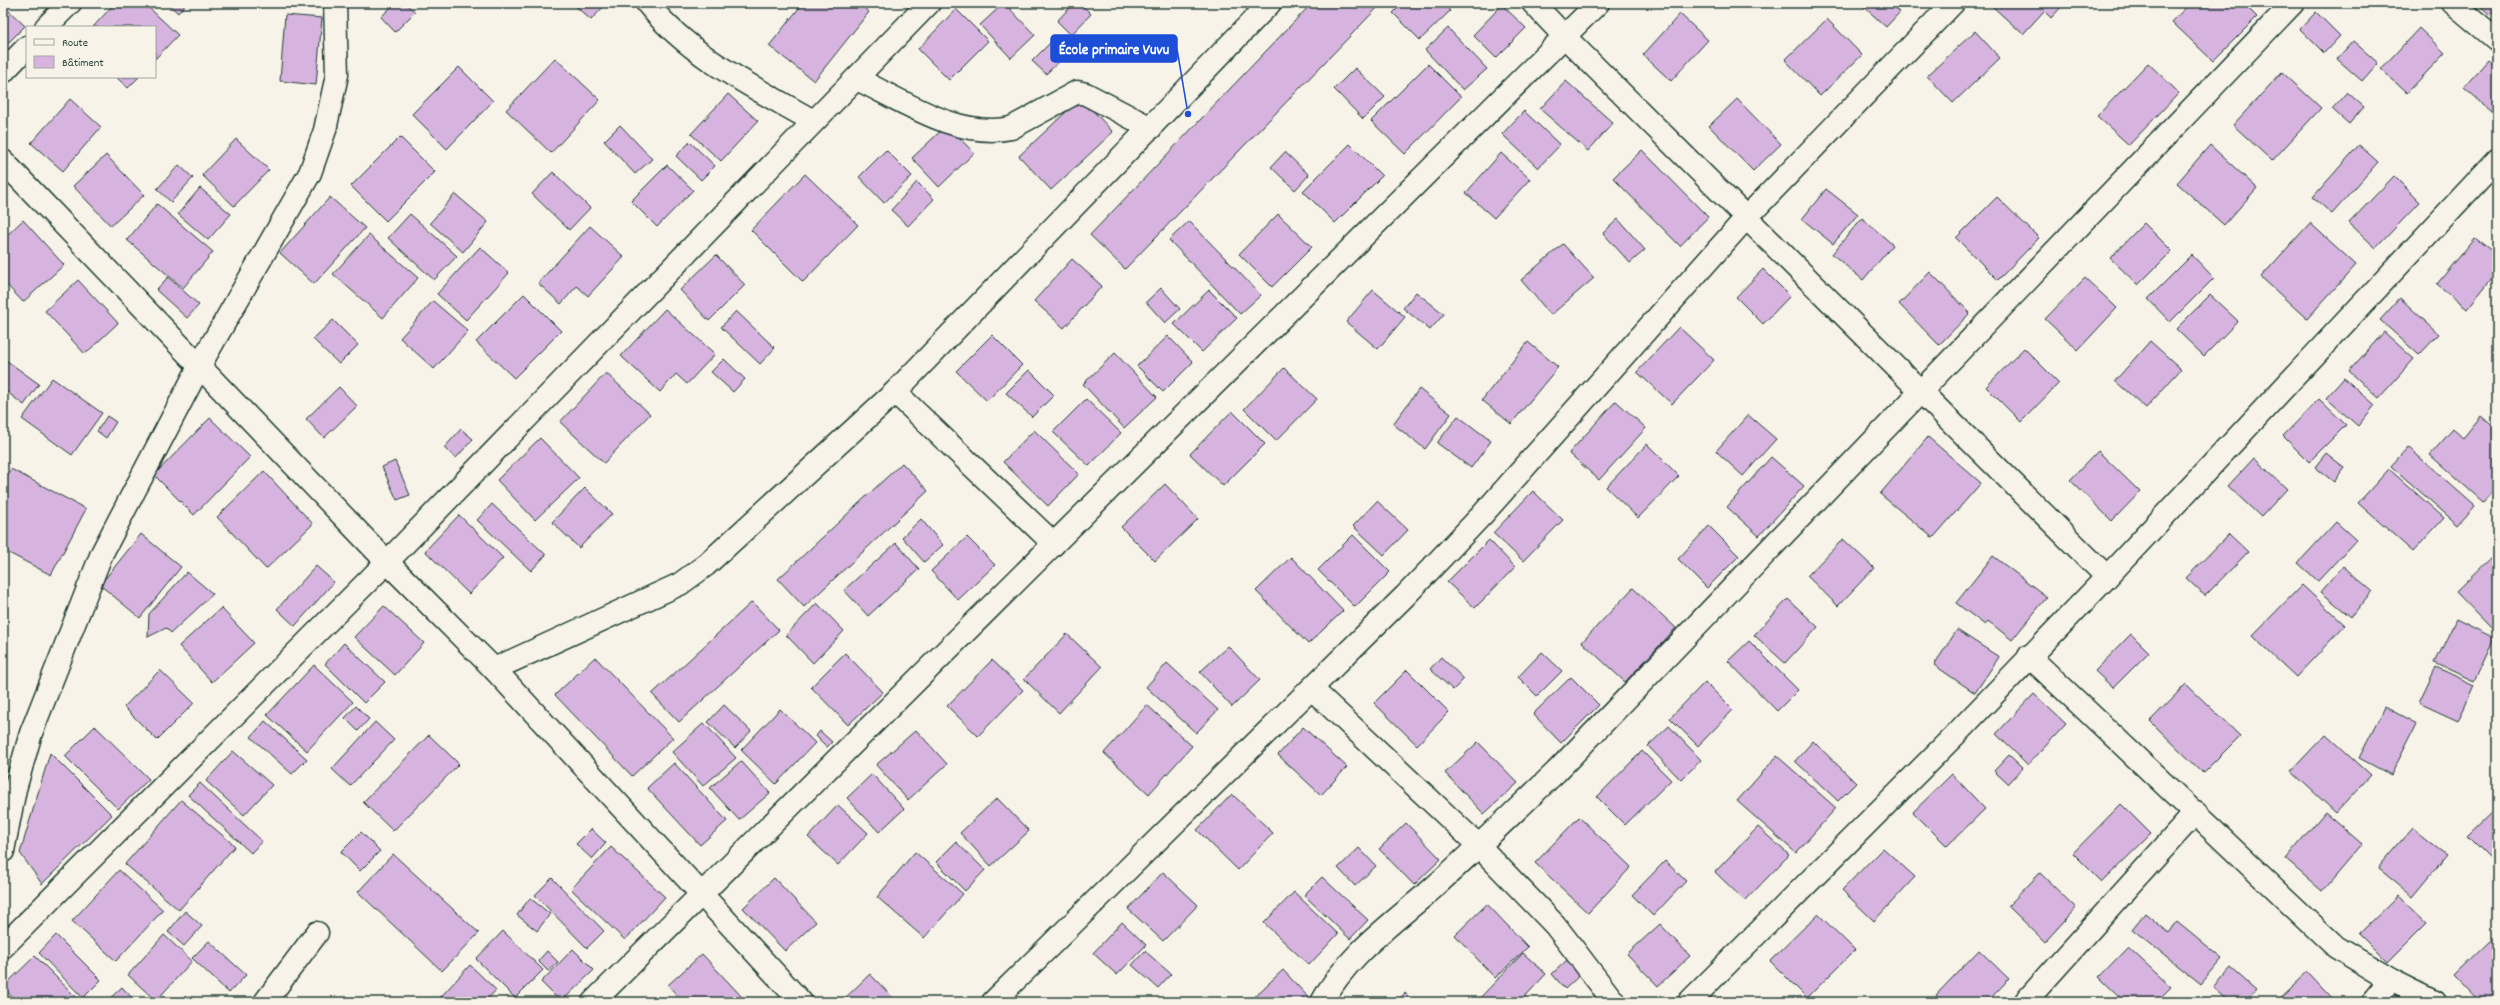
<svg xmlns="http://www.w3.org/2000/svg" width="2500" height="1005" font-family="Dekko,sans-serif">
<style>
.building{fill:#d6b4df;stroke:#1f3d34}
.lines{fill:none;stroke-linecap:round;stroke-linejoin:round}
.street-casing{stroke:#1f3d34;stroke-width:25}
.street{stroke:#f7f3e8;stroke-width:22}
.leader{fill:none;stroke:#1d4ed8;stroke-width:1.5}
.callout-dot{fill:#1d4ed8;stroke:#f7f3e8;stroke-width:1.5}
.callout{fill:#1d4ed8;stroke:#1d4ed8;stroke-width:1.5}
.callout-label{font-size:15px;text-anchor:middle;font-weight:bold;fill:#fff}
</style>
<rect width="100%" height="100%" fill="#f7f3e8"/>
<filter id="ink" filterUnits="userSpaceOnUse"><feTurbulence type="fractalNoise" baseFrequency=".025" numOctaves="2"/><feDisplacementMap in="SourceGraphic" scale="8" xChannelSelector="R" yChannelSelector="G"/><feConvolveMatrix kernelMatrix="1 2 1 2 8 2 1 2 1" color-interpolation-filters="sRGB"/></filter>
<g filter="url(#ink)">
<!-- building -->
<g class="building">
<path d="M115,3H144L178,35L155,59V27H93Z"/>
<path d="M167,3H187L178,13Z"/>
<path d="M395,3H405L415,12L395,32L381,17Z"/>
<path d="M572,3H607L591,20Z"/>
<path d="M803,3H858L869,12L814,81L769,46Z"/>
<path d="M1004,3L1035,35L1011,58L980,25Z"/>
<path d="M1074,3H1080L1091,14L1071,35L1057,21Z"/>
<path d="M1312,3H1382L1125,269L1090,235Z"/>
<path d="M1403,3H1443L1450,11L1420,40L1393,13Z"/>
<path d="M1862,3H1890L1900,12L1886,27L1861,4Z"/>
<path d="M1997,3H2065L2051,18L2044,11L2023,34L1993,7Z"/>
<path d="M2190,3H2243L2257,17L2213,61L2172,22Z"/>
<path d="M2477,3H2497V8L2490,15Z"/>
<path d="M3,5L25,26L4,47L3,46Z"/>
<path d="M1502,5L1526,28L1496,58L1473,35Z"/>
<path d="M956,9L988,41L949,80L918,49Z"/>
<path d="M2316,12L2340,36L2324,53L2300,29Z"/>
<path d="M1680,14L1708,40L1671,81L1643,55Z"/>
<path d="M285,15L322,18L316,85L280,81Z"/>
<path d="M1827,19L1862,55L1820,96L1785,60Z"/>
<path d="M1448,28L1487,69L1463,90L1425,50Z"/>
<path d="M2419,28L2445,53L2407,93L2381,69Z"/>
<path d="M1975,31L2000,58L1953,103L1927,76Z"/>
<path d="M2353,41L2378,63L2362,81L2337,59Z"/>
<path d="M1051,42L1065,56L1046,74L1032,61Z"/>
<path d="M555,58L600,100L551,153L506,110Z"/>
<path d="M2488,60L2497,68V105L2491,111L2464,87Z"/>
<path d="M2148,63L2179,93L2129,145L2097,116Z"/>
<path d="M1428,64L1461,97L1405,154L1371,121Z"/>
<path d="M459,67L493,101L447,149L412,114Z"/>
<path d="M1355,68L1385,97L1363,119L1334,89Z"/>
<path d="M2282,72L2321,108L2272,161L2233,125Z"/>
<path d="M116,77H139L128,88Z"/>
<path d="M1566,81L1613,123L1588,151L1540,109Z"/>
<path d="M2347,92L2364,107L2349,124L2332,109Z"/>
<path d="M728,94L758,121L721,161L691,134Z"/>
<path d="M1081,98L1113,132L1051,190L1019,156Z"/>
<path d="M70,99L101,127L63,171L31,143Z"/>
<path d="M1737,99L1781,144L1753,171L1709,126Z"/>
<path d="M1524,111L1560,145L1538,168L1502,134Z"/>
<path d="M620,125L652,159L635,174L604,141Z"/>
<path d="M947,125L974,153L939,187L912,158Z"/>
<path d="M400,137L435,172L386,221L351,186Z"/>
<path d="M236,139L269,170L234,206L202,175Z"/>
<path d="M690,142L715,166L701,180L676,156Z"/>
<path d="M1350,144L1382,176L1335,223L1303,191Z"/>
<path d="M2210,145L2257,188L2224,225L2177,183Z"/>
<path d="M2359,145L2378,162L2332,214L2313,197Z"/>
<path d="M886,150L912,176L884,203L859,177Z"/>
<path d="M1642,150L1708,217L1680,246L1613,178Z"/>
<path d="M1285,152L1309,175L1295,190L1271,167Z"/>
<path d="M1501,153L1530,179L1494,218L1466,193Z"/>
<path d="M106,155L144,195L111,226L73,186Z"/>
<path d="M179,165L193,178L171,202L157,189Z"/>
<path d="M667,165L693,190L657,227L631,201Z"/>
<path d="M553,172L590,208L569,230L532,194Z"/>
<path d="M805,174L858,225L803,282L751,230Z"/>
<path d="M2394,176L2420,202L2376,248L2349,223Z"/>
<path d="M917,182L934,199L908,226L891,210Z"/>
<path d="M200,188L231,214L208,240L178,214Z"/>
<path d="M1826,189L1858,214L1833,244L1802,219Z"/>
<path d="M455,194L488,222L463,252L430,223Z"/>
<path d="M330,197L365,228L314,284L280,253Z"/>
<path d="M1997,197L2039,238L1998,280L1956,238Z"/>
<path d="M157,204L213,252L183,288L127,240Z"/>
<path d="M410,214L457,256L434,280L388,238Z"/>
<path d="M1278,214L1312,247L1272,287L1239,254Z"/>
<path d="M1862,218L1893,245L1863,280L1832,254Z"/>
<path d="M1618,219L1645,250L1630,263L1603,233Z"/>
<path d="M23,220L64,265L23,302L3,281V239Z"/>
<path d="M1189,221L1261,295L1240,314L1169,240Z"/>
<path d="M2144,223L2172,251L2138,285L2110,258Z"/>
<path d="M2310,223L2356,265L2307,319L2261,277Z"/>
<path d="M590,226L624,257L588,296L577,286L561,304L538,283Z"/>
<path d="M369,235L418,278L383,318L333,274Z"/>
<path d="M2475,238L2497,255V272L2467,309L2437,284Z"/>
<path d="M1563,244L1594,278L1551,315L1521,280Z"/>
<path d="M480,247L509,273L466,320L437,294Z"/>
<path d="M716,255L745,285L709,321L680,290Z"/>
<path d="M2192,255L2214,278L2170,322L2148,299Z"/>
<path d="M1072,259L1102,286L1064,328L1034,301Z"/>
<path d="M1763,269L1790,296L1763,324L1736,297Z"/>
<path d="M1930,272L1970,313L1939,345L1899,304Z"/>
<path d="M168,277L199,305L187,318L156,290Z"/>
<path d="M2085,278L2117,308L2078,350L2045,319Z"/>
<path d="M78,280L118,323L85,354L45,311Z"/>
<path d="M1161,288L1180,309L1165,323L1146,302Z"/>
<path d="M1209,290L1237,318L1202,352L1174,324Z"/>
<path d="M1373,290L1405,317L1378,349L1346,322Z"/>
<path d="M1416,292L1444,314L1430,330L1403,308Z"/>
<path d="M524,294L561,331L514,378L476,342Z"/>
<path d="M2210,295L2238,321L2204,356L2176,329Z"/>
<path d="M2400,298L2439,334L2419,355L2380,320Z"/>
<path d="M433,301L468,331L434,369L400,338Z"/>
<path d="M665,309L715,354L687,384L676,374L660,392L621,356Z"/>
<path d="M736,311L775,348L760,364L721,327Z"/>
<path d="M333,320L358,345L339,364L313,339Z"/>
<path d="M1679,327L1714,360L1672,404L1637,372Z"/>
<path d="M2384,332L2414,359L2379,398L2349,371Z"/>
<path d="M992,335L1022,365L987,401L956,371Z"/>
<path d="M1168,336L1193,362L1163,392L1137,366Z"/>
<path d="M2150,341L2181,369L2146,408L2115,381Z"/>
<path d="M1528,342L1558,367L1511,424L1482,400Z"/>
<path d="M2024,348L2059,383L2021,422L1986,387Z"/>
<path d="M1115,353L1157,397L1124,428L1083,384Z"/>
<path d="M3,358L39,384L24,405L3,389Z"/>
<path d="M724,359L745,379L733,392L711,372Z"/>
<path d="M1284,368L1317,399L1276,441L1244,409Z"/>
<path d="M1029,370L1054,395L1032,417L1006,393Z"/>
<path d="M606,373L650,414L604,463L560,422Z"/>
<path d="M52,378L102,413L72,455L22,419Z"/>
<path d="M2344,378L2375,405L2358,426L2326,398Z"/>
<path d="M339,387L357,406L324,438L306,419Z"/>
<path d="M1419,389L1451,414L1425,449L1393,424Z"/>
<path d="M1086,399L1121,433L1089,466L1053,432Z"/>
<path d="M2319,399L2346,425L2309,462L2283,436Z"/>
<path d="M1616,401L1646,428L1599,480L1569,453Z"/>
<path d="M1232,411L1265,444L1223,486L1190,454Z"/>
<path d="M1748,415L1776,439L1743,476L1716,451Z"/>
<path d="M107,416L116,422L106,438L97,431Z"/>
<path d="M1458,416L1491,441L1471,468L1437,443Z"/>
<path d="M2481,416L2497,430V487L2483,502L2430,455L2453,429L2463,438Z"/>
<path d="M210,418L250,457L194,515L154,475Z"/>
<path d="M461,429L473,439L456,458L444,448Z"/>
<path d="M1034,430L1079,474L1048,506L1003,462Z"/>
<path d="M1928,437L1981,483L1933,538L1880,494Z"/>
<path d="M540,438L579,478L535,520L497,480Z"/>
<path d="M1647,444L1679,476L1638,518L1606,487Z"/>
<path d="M2408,447L2475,506L2458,525L2391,466Z"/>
<path d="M2098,451L2140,492L2112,521L2070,480Z"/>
<path d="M2326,453L2345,468L2334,482L2315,467Z"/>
<path d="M1771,457L1804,486L1759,536L1727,507Z"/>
<path d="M2254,458L2287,489L2261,517L2228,486Z"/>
<path d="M395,461L410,495L397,500L382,467Z"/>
<path d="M902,463L928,491L804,607L778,579Z"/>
<path d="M11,469L86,509L51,575L3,550V483Z"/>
<path d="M2389,469L2444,518L2413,552L2358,503Z"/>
<path d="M264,471L313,524L266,569L217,517Z"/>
<path d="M1165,484L1198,519L1155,561L1121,527Z"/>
<path d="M585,488L612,514L579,548L552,522Z"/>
<path d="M1533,491L1563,520L1523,561L1493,533Z"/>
<path d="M1377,501L1408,530L1384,555L1353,526Z"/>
<path d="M492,504L546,555L531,571L477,520Z"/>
<path d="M459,515L503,558L469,594L425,551Z"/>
<path d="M921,519L943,545L924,562L902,537Z"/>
<path d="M2336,522L2356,540L2318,581L2298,563Z"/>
<path d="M1709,526L1739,556L1707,588L1678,559Z"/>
<path d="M141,534L181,567L140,618L100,585Z"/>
<path d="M2229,534L2248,552L2205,596L2186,578Z"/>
<path d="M1353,535L1390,572L1355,607L1318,570Z"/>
<path d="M967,537L995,565L958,600L931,571Z"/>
<path d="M1843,539L1874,568L1838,606L1807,576Z"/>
<path d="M1489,540L1515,567L1475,608L1447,582Z"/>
<path d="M896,543L919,569L868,616L844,590Z"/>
<path d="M2497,552V630L2495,632L2456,592Z"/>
<path d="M1993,556L2047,597L2012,640L1988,621L1985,625L1956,603Z"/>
<path d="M1291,557L1343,611L1308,644L1256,591Z"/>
<path d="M316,566L334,582L295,626L277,609Z"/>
<path d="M2343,566L2372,591L2351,617L2321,592Z"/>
<path d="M187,572L213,594L171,633L166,628L148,637L149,614Z"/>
<path d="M2302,585L2345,625L2296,677L2252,636Z"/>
<path d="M1633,588L1676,628L1625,682L1582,642Z"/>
<path d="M1788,599L1818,627L1785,663L1754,635Z"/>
<path d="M752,602L779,630L679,722L652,694Z"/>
<path d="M817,603L844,631L813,663L786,635Z"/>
<path d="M384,606L424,643L395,675L354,637Z"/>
<path d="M221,608L254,643L212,682L179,646Z"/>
<path d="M2456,619L2494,638L2474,681L2435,663Z"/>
<path d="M1957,630L1999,657L1975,693L1934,665Z"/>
<path d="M1067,634L1102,667L1059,713L1024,679Z"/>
<path d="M2131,634L2149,652L2113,688L2095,671Z"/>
<path d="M1749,641L1798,690L1777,711L1728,661Z"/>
<path d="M344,643L385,682L364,703L325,664Z"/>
<path d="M1228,646L1260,680L1232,707L1200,672Z"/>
<path d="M1542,652L1562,671L1537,696L1518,677Z"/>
<path d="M845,653L883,692L848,725L811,687Z"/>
<path d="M595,657L673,738L632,776L555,695Z"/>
<path d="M1441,657L1464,679L1453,690L1430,669Z"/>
<path d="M992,660L1023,690L978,736L947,706Z"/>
<path d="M1167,663L1218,710L1196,733L1146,687Z"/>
<path d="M314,665L353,702L307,751L267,715Z"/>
<path d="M2436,667L2474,685L2458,721L2419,703Z"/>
<path d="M160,670L194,703L157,740L124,707Z"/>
<path d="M1407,670L1449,712L1417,745L1374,703Z"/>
<path d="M1571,677L1599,705L1561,743L1533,714Z"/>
<path d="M1705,682L1733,710L1698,746L1670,718Z"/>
<path d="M2186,684L2240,736L2203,773L2150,721Z"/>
<path d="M2034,694L2066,724L2028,765L1996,734Z"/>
<path d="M724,705L751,731L735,748L708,722Z"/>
<path d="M1147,705L1192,746L1149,794L1104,753Z"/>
<path d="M356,706L369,719L358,731L345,718Z"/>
<path d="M2385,707L2417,724L2391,775L2359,758Z"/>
<path d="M780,709L815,743L776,784L741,750Z"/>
<path d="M265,721L307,759L292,774L251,737Z"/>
<path d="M375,722L394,740L350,786L332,769Z"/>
<path d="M704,723L736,758L703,786L672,752Z"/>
<path d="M95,726L149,779L118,809L65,756Z"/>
<path d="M1669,726L1701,760L1681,780L1648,746Z"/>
<path d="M1303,727L1347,767L1321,795L1278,755Z"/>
<path d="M916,730L947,764L908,800L876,765Z"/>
<path d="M820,731L832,742L827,747L816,736Z"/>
<path d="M2326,734L2371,775L2336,813L2291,771Z"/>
<path d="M429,735L459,764L393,831L363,802Z"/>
<path d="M1813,741L1856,783L1838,801L1795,761Z"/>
<path d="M1478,742L1518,783L1484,814L1445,773Z"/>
<path d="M233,751L272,785L244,815L206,781Z"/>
<path d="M1642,751L1671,780L1625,825L1597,797Z"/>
<path d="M50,753L112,815L42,884L20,853Z"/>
<path d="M2009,755L2023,768L2008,784L1994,771Z"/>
<path d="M1777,756L1836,808L1796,853L1737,801Z"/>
<path d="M741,761L770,793L739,820L710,788Z"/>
<path d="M674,763L727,821L700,845L647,788Z"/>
<path d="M872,774L904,809L879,832L847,798Z"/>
<path d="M1952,774L1985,809L1947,846L1913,812Z"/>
<path d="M200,783L262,841L251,853L188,795Z"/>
<path d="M1232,794L1273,833L1238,870L1197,830Z"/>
<path d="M997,798L1029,831L991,866L960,833Z"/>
<path d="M181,800L235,846L179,910L125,864Z"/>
<path d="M2121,804L2151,834L2102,882L2073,853Z"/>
<path d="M838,805L868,833L838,865L808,837Z"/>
<path d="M2497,808V865L2468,836Z"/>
<path d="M2325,812L2362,844L2322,891L2285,859Z"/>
<path d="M1579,817L1631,867L1588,913L1535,863Z"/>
<path d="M1406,823L1441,859L1414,885L1379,849Z"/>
<path d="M1758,827L1789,855L1745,901L1715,872Z"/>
<path d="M2412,828L2447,856L2413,897L2378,868Z"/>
<path d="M591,829L606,843L592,859L576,844Z"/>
<path d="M361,832L380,851L360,871L341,852Z"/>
<path d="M956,842L985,870L965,891L936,862Z"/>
<path d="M611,847L665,897L625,940L571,889Z"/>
<path d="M1359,848L1376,866L1355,886L1338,868Z"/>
<path d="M1883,848L1915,877L1874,921L1842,890Z"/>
<path d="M915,852L963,894L924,938L877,897Z"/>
<path d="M393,854L479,933L442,971L358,892Z"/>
<path d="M1665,861L1686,881L1653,916L1632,895Z"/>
<path d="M119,870L163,910L116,961L72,921Z"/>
<path d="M1163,872L1198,905L1163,941L1128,909Z"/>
<path d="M2040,873L2076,908L2045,942L2008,906Z"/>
<path d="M1322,877L1368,920L1350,939L1304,895Z"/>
<path d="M552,878L604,931L587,948L535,895Z"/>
<path d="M774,878L816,922L785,951L743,908Z"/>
<path d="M1294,892L1338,934L1309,965L1264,923Z"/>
<path d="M2398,896L2426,923L2387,962L2359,934Z"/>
<path d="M530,898L550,914L537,931L517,915Z"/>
<path d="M1487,904L1528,947L1495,978L1455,935Z"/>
<path d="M185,911L202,926L184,946L168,932Z"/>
<path d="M2145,913L2169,933L2177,922L2222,959L2201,984L2132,929Z"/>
<path d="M1818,914L1855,950L1807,998L1770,961Z"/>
<path d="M1122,922L1146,945L1117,975L1093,953Z"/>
<path d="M1660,924L1690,956L1658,986L1627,954Z"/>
<path d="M503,931L543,970L515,998L476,959Z"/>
<path d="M2497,934V1002H2479L2454,976Z"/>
<path d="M56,935L101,980L83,998L39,953Z"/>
<path d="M164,935L192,961L156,1001L128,975Z"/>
<path d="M209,941L246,975L229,993L192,958Z"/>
<path d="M2128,947L2171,987L2156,1002H2125L2099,977Z"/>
<path d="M573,949L594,970L561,1002L541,982Z"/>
<path d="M1979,950L2009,979L1987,1002H1943L1936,995Z"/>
<path d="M547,951L558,962L548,971L538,961Z"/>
<path d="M1145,951L1171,974L1158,988L1132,965Z"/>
<path d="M1523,953L1546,974L1520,1002H1476Z"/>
<path d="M702,954L743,998L739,1002H683L668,985Z"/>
<path d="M35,956L81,1002H17L3,987Z"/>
<path d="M1567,960L1581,974L1565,989L1552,974Z"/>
<path d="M470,965L496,990L485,1002H436Z"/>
<path d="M2231,968L2256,990L2245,1002H2229L2213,988Z"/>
<path d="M1283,970L1309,998L1305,1002H1252L1251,1000Z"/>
<path d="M2307,972L2335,1002H2275Z"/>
<path d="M870,974L897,1002H841Z"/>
<path d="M122,987L136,1002H106Z"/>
<path d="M1405,993L1414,1002H1396Z"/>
</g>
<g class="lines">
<defs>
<g id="street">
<path d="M647,3C690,57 754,87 813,121"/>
<path d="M1533,3L1565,37L2107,577"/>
<path d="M2453,3L2497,40"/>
<path d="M46,27L70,3"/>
<path d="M3,72L27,47"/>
<path d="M857,79C903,101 958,139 1011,128L1077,92L1086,94L1151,128"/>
<path d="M3,161L387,562L494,669L801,1002"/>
<path d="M895,392L1054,544"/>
<path d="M2029,656L2336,947L2391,980L2435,1002"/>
<path d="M494,669L680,584L706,565L895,392L1270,3"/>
<path d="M1312,689L1479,846L1555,925L1614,1002"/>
<path d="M3,851L15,789L31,733L102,553L200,365L310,173L325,130L337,75L335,3"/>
<path d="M3,947L387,562L929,3"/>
<path d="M265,1002L317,933"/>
<path d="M593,1002L1598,3"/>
<path d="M993,1002L1405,596L1482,515L1746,218L1953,3"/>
<path d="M1322,1002C1346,956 1393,923 1432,889C1474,851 1515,811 1556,772L2293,3"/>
<path d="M1689,1002L1954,736L2107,577L2497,160"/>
<path d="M2025,1002L2196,812"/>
<path d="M2373,1002L2391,980"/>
</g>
</defs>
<!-- street casing -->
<use href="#street" class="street-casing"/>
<!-- street -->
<use href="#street" class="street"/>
</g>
</g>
<!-- callouts -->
<path class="leader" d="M1188 114L1177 49"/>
<circle class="callout-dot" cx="1188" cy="114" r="4"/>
<rect class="callout" x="1051" y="35" width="126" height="27" rx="4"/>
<g class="callout-label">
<text x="1114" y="54">École primaire Vuvu</text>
</g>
<!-- margin -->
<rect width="2500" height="1005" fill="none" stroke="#f7f3e8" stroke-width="16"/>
<rect x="8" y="8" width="2484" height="989" fill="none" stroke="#1f3d34" stroke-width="1.5" filter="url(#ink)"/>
<!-- legend -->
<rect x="26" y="26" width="130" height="52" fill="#f7f3e8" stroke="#a1aaa0"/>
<rect x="34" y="39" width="20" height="6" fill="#f7f3e8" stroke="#a1aaa0"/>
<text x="62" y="46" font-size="12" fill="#1f3d34">Route</text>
<rect x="34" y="56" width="20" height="12" fill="#d6b4df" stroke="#a1aaa0"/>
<text x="62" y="66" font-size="12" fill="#1f3d34">Bâtiment</text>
</svg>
